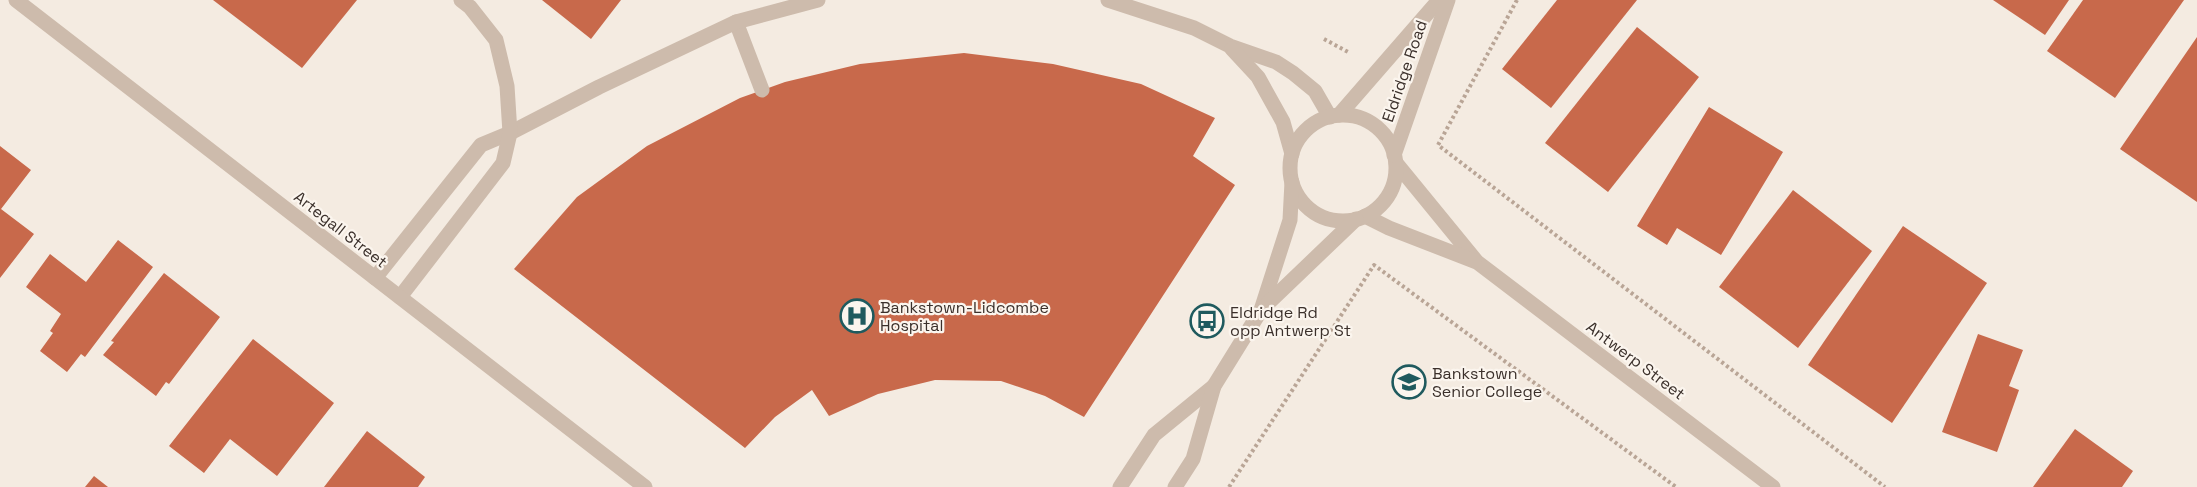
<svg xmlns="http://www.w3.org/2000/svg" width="2197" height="487" font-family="'Space Grotesk',sans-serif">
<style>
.building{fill:#c8694b}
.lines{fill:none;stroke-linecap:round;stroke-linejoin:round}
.path{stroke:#b9a596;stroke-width:4;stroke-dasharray:3 3;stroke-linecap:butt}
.service{stroke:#cdbbac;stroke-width:15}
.minor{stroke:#cdbbac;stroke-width:15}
.tertiary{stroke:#cdbbac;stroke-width:15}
.labels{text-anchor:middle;stroke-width:4.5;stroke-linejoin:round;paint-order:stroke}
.street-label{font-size:16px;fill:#3b302b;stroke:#fbf5ee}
.poi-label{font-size:16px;fill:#3b302b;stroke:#fbf5ee;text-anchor:start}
</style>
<rect width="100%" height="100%" fill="#f4ebe1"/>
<!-- building -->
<g class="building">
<path d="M213,0H357L302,68Z"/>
<path d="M542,0H621L591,39Z"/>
<path d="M1557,0H1637L1551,108L1502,69Z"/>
<path d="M1993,0H2069L2045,35Z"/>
<path d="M2083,0H2184L2115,98L2047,51Z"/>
<path d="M1637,27L1699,77L1608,192L1545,143Z"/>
<path d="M2197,37V202L2120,149Z"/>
<path d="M964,53L1053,64L1141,84L1215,118L1193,156L1235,185L1084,417L1045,396L1001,381L935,380L878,394L829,416L812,390L775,417L745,448L514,269L577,197L647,146L740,98L785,82L860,64Z"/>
<path d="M1709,107L1783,152L1721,255L1677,228L1667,245L1637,226Z"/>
<path d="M0,146L31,170L1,209L34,234L0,278Z"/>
<path d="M1793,190L1872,251L1798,348L1719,287Z"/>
<path d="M1903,226L1987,283L1892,423L1808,365Z"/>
<path d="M118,240L153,267L85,357L81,354L67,372L40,351L53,333L50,331L61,314L26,287L50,254L86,282Z"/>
<path d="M164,273L220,317L169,384L166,382L156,396L103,355L114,342L111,341Z"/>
<path d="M1978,334L2023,350L2009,386L2019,390L1997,452L1942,432Z"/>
<path d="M253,339L334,403L277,476L230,439L204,473L169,446Z"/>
<path d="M2075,429L2133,471L2122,487H2033Z"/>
<path d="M367,431L425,477L418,487H324Z"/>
<path d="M94,476L108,487H85Z"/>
</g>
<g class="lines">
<!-- path -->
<g class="path">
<path d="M1517,0L1438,145L1885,487"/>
<path d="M1324,39L1348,52"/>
<path d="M1229,487L1374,265L1676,487"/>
</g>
<!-- service -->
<g class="service">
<path d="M1108,0L1194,28L1230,46L1276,62L1293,73L1315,91L1330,117"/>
<path d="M736,22L762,90"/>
<path d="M1232,49L1258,77L1283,122L1292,154"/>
<path d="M375,278L481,145L510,133L599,87L736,22L818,0"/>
<path d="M400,297L503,163L510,133L507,86L496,40L470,7L461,0"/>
</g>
<!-- minor -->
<g class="minor">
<path d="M16,0L645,487"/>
<path d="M1396,163L1477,262L1773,487"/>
<path d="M1365,216L1389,228L1474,261"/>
</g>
<!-- tertiary -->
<g class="tertiary">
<path d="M1339,115L1439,0"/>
<circle cx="1343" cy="168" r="53"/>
<path d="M1394,155L1448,0"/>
<path d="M1262,307L1290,220L1292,182"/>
<path d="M1120,487L1154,435L1214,386"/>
<path d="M1175,487L1193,459L1214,386L1261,310L1356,219"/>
</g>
</g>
<!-- icons -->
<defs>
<symbol id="hospital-ring" viewBox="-11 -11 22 22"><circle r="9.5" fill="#fbf5ee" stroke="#1f5a5e" stroke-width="1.5"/><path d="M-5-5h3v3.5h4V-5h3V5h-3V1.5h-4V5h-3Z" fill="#1f5a5e"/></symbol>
<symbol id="bus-ring" viewBox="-11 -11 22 22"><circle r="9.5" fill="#fbf5ee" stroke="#1f5a5e" stroke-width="1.5"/><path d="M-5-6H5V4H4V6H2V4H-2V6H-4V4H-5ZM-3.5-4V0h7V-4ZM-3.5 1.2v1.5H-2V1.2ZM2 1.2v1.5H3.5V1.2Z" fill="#1f5a5e"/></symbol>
<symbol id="school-ring" viewBox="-11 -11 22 22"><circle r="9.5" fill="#fbf5ee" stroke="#1f5a5e" stroke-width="1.5"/><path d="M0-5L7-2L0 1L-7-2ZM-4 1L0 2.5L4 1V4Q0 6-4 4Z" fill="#1f5a5e"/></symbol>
</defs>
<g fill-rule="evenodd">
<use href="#hospital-ring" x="838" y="297" width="38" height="38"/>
<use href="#bus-ring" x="1188" y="302" width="38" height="38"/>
<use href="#school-ring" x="1390" y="363" width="38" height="38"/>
</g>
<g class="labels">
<!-- street labels -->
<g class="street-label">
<text transform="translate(1404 71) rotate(-71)" y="6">Eldridge Road</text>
<text transform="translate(341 229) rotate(38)" y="6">Artegall Street</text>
<text transform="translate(1636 360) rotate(37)" y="6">Antwerp Street</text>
</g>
<!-- poi labels -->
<g class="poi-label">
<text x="880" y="313">Bankstown-Lidcombe<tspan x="880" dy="18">Hospital</tspan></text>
<text x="1230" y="318">Eldridge Rd<tspan x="1230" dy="18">opp Antwerp St</tspan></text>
<text x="1432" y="379">Bankstown<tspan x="1432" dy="18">Senior College</tspan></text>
</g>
</g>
</svg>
